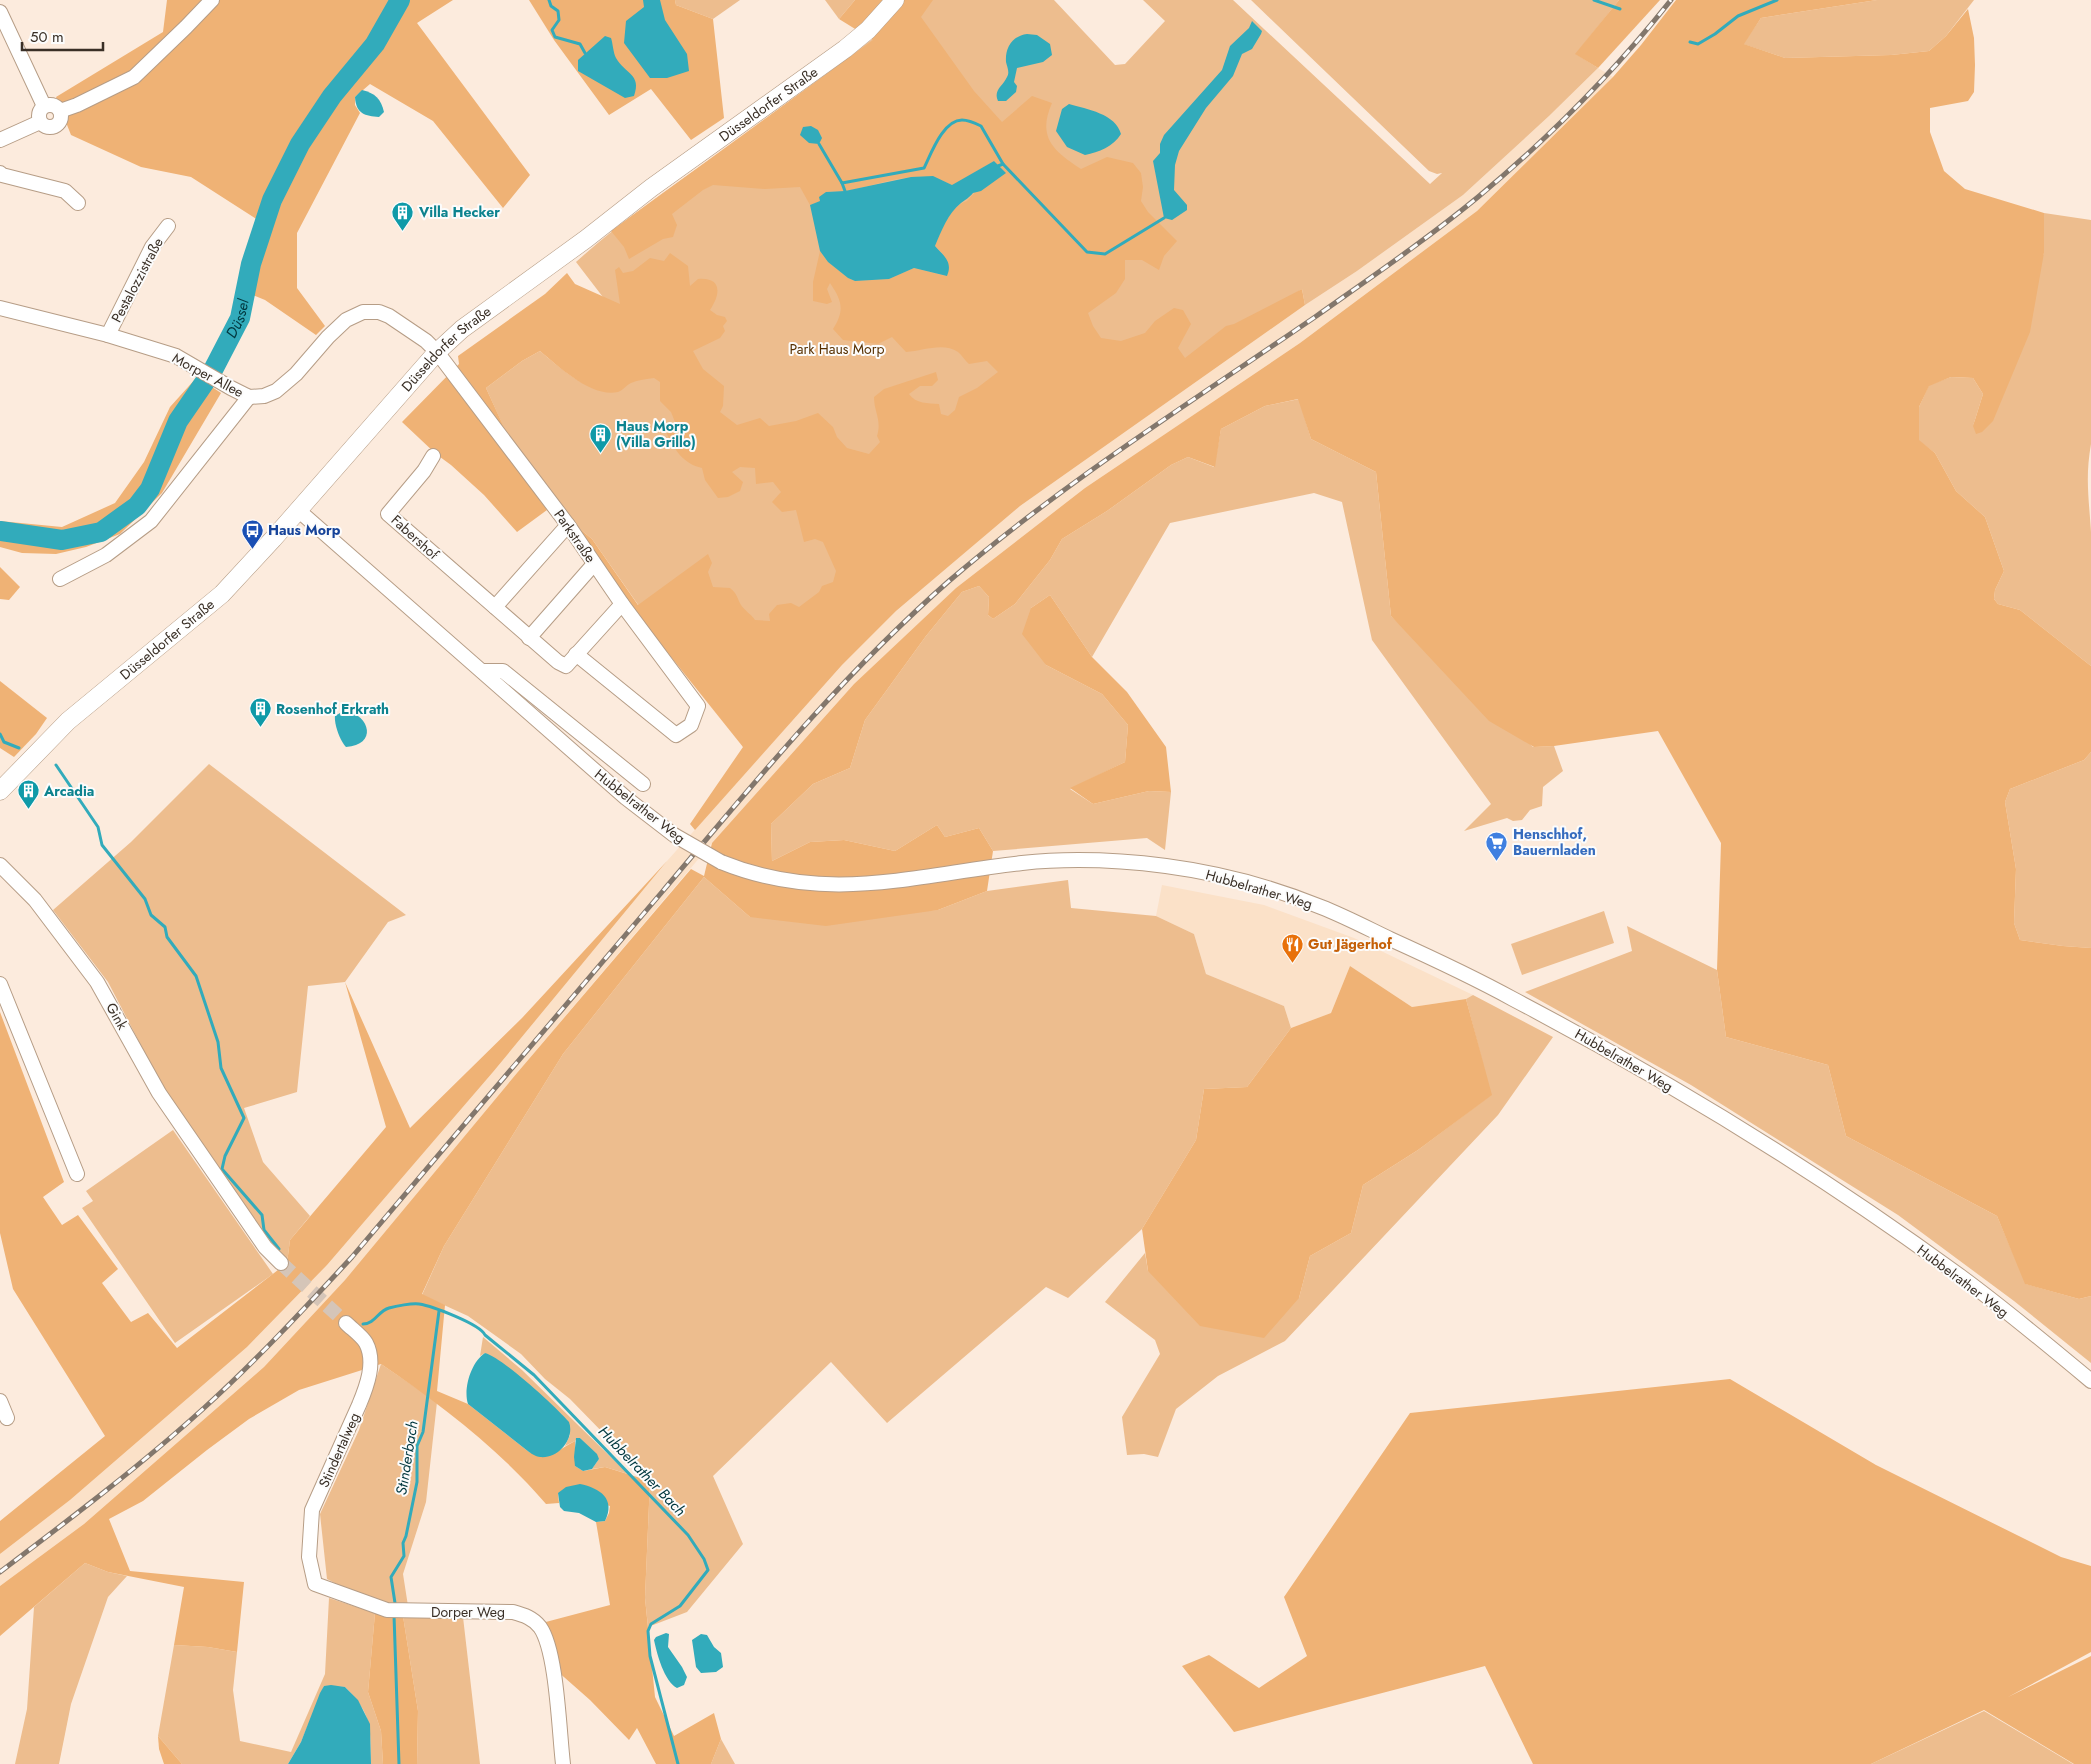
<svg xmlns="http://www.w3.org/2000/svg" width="2091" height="1764" font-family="Jost,sans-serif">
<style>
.built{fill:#fbe1c8}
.green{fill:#edbd8e}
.forest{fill:#efb275}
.water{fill:#32abbb}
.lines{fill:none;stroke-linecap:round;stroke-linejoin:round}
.stream{stroke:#32abbb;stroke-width:3}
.river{stroke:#32abbb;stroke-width:20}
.minor-tunnel{stroke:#d5c5b8;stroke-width:14;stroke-dasharray:14 7;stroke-linecap:butt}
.minor-casing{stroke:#b69d86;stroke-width:16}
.major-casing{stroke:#b69d86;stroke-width:19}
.minor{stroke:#fff;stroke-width:14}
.major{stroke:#fff;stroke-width:18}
.rail-casing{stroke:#83776c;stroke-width:5}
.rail{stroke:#fcfcfc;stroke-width:3;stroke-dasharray:9;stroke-linecap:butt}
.minor-bridge-casing{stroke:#b69d86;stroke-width:16;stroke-linecap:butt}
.minor-bridge{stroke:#fff;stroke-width:14}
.labels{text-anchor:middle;stroke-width:4;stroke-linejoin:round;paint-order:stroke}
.street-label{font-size:14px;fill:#392f26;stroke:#fcfcfc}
.culture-label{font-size:14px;font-weight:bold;fill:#0d838f;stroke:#fcfcfc;text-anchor:start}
.park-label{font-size:14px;fill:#573000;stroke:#fcfcfc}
.transit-label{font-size:14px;font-weight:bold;fill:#164399;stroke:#fcfcfc;text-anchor:start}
.shop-label{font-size:14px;font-weight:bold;fill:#366cbe;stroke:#fcfcfc;text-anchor:start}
.food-label{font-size:14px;font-weight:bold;fill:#c56008;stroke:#fcfcfc;text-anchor:start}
.water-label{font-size:15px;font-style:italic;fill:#00373e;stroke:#fcfcfc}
</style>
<rect width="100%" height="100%" fill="#fcebdd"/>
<!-- built -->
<g class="built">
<path d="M1598,68L1613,77L1477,211L1300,343L1085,488L956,588L854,684L712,843L517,1073L345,1280L264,1367L84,1524L0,1586V1554L70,1500L247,1347L327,1265L493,1072L667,861L842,665L896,611L1020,506L1305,305L1357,271L1463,195L1549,116Z"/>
<path d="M1162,885L1264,905L1354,938L1473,995L1466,999L1412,1007L1350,966L1331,1013L1291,1028L1284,1006L1206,974L1194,934L1156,916Z"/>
</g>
<!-- green -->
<g class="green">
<path d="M675,0H740L713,19L676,5Z"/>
<path d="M825,0H855L839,19Z"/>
<path d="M922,0H1054L1115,65L1125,64L1165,21L1143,0H1233L1430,184L1442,173L1437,174L1429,171L1251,0H1619L1576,54L1598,68L1549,116L1463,195L1357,271L1305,305L1302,289L1118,412L743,747L672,582L639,606L592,539L563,515L510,441L486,388L522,361L540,351C560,368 580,386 606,391L609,305L576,262C619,223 667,190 715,156C785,105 855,54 922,0Z"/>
<path d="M1877,0H1974L1946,36L1929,51L1891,55L1785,58L1743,44L1761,18Z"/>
<path d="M2044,213L2091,220V444C2085,478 2089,499 2091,532C2091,576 2091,621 2091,666L2020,610L1998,604L1994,599L1995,590L2004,571L1985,517L1956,491L1935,453L1919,441V407L1929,385L1951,377L1973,378L1983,394L1973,426L2044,253Z"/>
<path d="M1299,399L1311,439L1376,472L1391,616L1533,747L1554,746L1563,771L1543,787L1542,806L1530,810L1522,820L1513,821L1507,818L1464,831L1491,804L1372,640L1342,502L1314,493L1170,523L1092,657L1050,595L1031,608L1046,665L1102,694L1128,725L1125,762L1070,789L1093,804L1149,791L1171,792L1165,850L1147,838L993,851L979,828L945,837L937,825L895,851L844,840L810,842L772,861L771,824L813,784L850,768L865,720L926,636L962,592L979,586L989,597L988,615L993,619L1015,604L1050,560L1062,539L1107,511L1171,465L1188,457L1214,467L1221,429L1265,406Z"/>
<path d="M2091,752V948L2063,946L2020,940L2014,923L2016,869L2005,802L2010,789L2084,760Z"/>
<path d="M209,764L406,915L388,922L345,982L308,986L297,1092L244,1108L263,1162L310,1216L290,1240L287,1263L238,1198L160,1082L108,982L53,910L131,842Z"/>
<path d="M704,877L750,917L938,910L987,891L1068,880L1071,908L1156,916L1194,934L1206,974L1284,1006L1291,1028L1247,1087L1204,1089L1196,1140L1142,1229L1068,1298L1046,1287L887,1423L831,1362L713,1476L743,1544L687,1612L648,1627L645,1598L650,1481L570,1399L545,1379L521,1354L468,1316L422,1295L444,1246L563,1054Z"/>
<path d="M1604,911L1614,943L1522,975L1511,944Z"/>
<path d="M1627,926L1717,970L1726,1037L1828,1065L1846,1136L1997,1216L2026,1284L2079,1299L2091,1296V1363L2014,1301L1898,1215L1691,1085L1525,992L1632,951Z"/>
<path d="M1473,995L1553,1037L1498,1115L1285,1341L1218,1376L1176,1409L1158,1457L1144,1454L1127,1455L1122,1417L1160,1354L1155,1340L1105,1302L1145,1253L1148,1271L1299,1298L1310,1256L1351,1233L1363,1185L1418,1150L1491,1095L1466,999Z"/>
<path d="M173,1130L273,1274L175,1343L82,1208L93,1201L86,1191Z"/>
<path d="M483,1337L522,1370L628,1474L605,1467L592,1469L599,1459L580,1438H577L575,1441L565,1446L570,1435L485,1353L480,1356Z"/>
<path d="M381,1364L437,1402L426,1502L403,1574L408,1606C378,1603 353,1593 327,1579L320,1514L359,1430Z"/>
<path d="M85,1563L108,1572L127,1576L108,1597L71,1704L59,1764H15L27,1709L34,1607Z"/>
<path d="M329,1598L375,1613L368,1692L381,1731L383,1764H371C370,1727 373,1715 345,1687L324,1686L301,1742L288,1764H182L158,1736L174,1645L208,1647L237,1652L233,1690L240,1741L291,1752L325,1674Z"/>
<path d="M403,1616L463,1617L480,1764H417L418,1711Z"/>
<path d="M1984,1711L2073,1764H1871Z"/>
<path d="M721,1739L735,1764H711Z"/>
</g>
<!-- forest -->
<g class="forest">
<path d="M167,0H453L417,23L530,175L503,208L433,121L370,84L355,97V105L360,113L297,233V288L325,326L316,335L265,300L250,294L239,326L225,356L216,351L229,326L258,220L191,177L141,167L71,135L56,97L163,32Z"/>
<path d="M529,0H675L676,5L713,19L724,118L691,140L651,89L609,115L554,40Z"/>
<path d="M855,0H933L921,17L974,91L1002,122L1032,96L1052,103C1037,137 1053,151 1081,169L1107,157L1133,163L1141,173L1143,187L1141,201L1148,212L1177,241L1164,256L1159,270L1142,260H1125V279L1116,293L1088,313L1093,326L1101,338L1121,341L1145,333L1155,321L1174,308L1183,310L1191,324L1178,348L1185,358L1226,326L1234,324L1302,289L1305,305L1020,506L896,611L842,665L695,830L690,824L743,747L659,642L563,515L592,539L638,605L708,554L712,563L708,572L713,587L730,588C738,595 736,596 741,605C744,610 751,614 755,620L770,621L769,614L777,605L791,603L799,607L819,592L822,586L833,582L836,571L823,542L815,539L804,542L796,510L782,512L772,502L781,492L773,482L756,484L755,468L740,467L732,472L743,482L740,491L728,497L718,498L705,480L702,468C683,464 674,449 666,432L675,422L671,412L660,401V382L654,378C647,379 638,380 631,383C626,385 624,390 618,392C592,398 559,367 540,351L522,361L486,388L508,436L499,442L547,510L517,532L484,495L451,465L436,454L402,422L459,364L458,356L545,294L567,273L575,284L620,304L615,270L619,267L623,273L633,271L650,258L664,261L670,253L688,266L690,286L698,279C722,277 721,294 710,310L717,315L725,317L727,321L723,326L725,331L720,338L693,351L703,369L724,386L723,406L720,412L737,425L760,418L769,426L796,421L818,413L833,427L837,437L847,448L869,454L880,442L877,436C882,420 874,412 874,397L884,389L936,372L938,380L932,386H920L909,394C916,404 928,403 939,404L941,414L948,416L955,410L959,397L977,388L998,372L987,361L969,364C965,361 962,355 958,352C943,342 923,351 906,352L892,337L878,344L843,340L833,329C845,310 842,301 830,283L827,289L832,302L827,304L813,301V282L820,251L828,262L848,278L855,281L889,279L914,268L946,276L943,254L935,246C941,231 950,206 967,201L998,166L994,161L952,186C923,165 878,186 846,191C839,192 832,191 826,192L821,201L810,205L800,187L765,189L713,185L703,190L672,214L677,225L673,237L663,239L629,259L624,247L611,231L873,40L839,19Z"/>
<path d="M1619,0H1660L1598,68L1575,54Z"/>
<path d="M1676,0H1877L1761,18L1744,44L1785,58L1891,55L1929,51L1946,36L1968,9L1974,38L1975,65L1974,92L1968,101L1930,108V132L1944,171L1965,189L2044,213V253L2030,332L1993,421L1982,432L1976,434L1973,426L1983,394L1973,378L1951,377L1929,386L1919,407V440L1935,453L1956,491L1985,517L2004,571L1995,590L1994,599L1998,604L2020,610L2091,666V752L2084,760L2010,789L2005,802L2016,869L2014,923L2020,940L2063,946L2091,948V1296L2079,1299L2025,1284L1997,1216L1846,1136L1828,1065L1726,1037L1717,970L1721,843L1658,731L1554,746L1534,747L1489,721L1391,616L1376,472L1311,439L1298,399L1265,406L1221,429L1215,467L1188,457L1171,465L1107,511L1062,539L1050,560L1015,604L993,619L988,615L989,597L979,586L962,592L926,636L865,720L850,768L813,784L771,824L772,861L810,842L844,840L895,851L937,825L945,837L979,828L993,851L987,891L938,910L826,926L750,917L704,877L563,1054L444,1246L422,1294L445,1305L437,1391L468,1404L529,1452C550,1461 556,1451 575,1441V1466L583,1471L605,1467L650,1481L645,1598L655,1697L674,1736L714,1713L721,1739L711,1764H656L637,1728L629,1740L590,1700L556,1670L542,1623L610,1605L596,1522L605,1521L609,1513L610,1506L558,1493L559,1503L546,1504C499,1449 440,1404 381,1364L299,1390L249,1419L207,1450L143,1501L109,1519L130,1571L244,1582L237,1652L208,1647L174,1645L184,1587L108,1572L85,1563L0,1636V1586L84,1524L264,1367L345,1280L517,1073L691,869L704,876L712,843L854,684L956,588L1085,488L1300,343L1477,211L1613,77L1641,45Z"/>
<path d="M197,377L221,393L162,493L120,534L86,547L56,554L22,553L0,547V521L62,527L115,503L144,462L170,407Z"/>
<path d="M0,567L20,587L9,600L0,599Z"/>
<path d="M1050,595L1092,657L1127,692L1166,747L1171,792L1149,791L1093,804L1070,788L1125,762L1128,725L1102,694L1046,665L1022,634L1031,608Z"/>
<path d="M0,681L47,718L36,734L14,757L0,748Z"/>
<path d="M667,861L493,1072L327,1265L247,1347L70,1500L0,1554V1521L105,1436L13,1289L0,1233V1012L64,1182L43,1197L62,1225L78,1215L118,1269L102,1283L131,1322L148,1313L177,1348L287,1263L290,1240L386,1127L345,982L410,1128L522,1018Z"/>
<path d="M1350,966L1412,1007L1466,999L1492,1095L1418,1150L1363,1185L1351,1233L1310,1256L1299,1298L1264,1338L1200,1326L1148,1271L1142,1229L1196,1140L1204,1089L1247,1087L1291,1028L1331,1013Z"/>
<path d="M1730,1379L1876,1465L2061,1557L2091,1566V1652L2008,1697L2091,1656V1764H2074L1984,1710L1871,1764H1533L1485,1666L1234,1732L1182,1666L1209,1655L1259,1688L1307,1656L1284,1597L1410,1413Z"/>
<path d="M375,1613L403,1616L418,1711L417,1764H383L381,1731L368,1692Z"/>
<path d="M158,1736L182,1764H164L159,1749Z"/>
</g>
<!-- water -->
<g class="water">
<path d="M643,0H660L665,20L687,54L689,71L667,78H650L624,43L626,21L644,7Z"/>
<path d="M1252,21L1262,31L1261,34L1252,49L1242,54L1233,76L1206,108L1179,151L1175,165L1174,190L1187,205V210L1172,220L1164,218L1153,161L1160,153V144L1164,135L1222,70L1230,46L1249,28Z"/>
<path d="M1027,34L1037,35L1050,44L1052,55L1043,62L1017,68L1014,82L1017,86L1016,92L1006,101H998C993,90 1003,86 1007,77C1010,72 1007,67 1006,62C1005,48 1012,36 1027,34Z"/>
<path d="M605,36L611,38C613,44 613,52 616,58C625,74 642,74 634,96L625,98L578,71V60Z"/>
<path d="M362,90C375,93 381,99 384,112L379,117C365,116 356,114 355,97Z"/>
<path d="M1069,104C1087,109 1116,114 1121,134C1113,147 1099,152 1085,155L1067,147L1056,131L1062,109Z"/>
<path d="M811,126L818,130L822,138L819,144L809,143L800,135L803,127Z"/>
<path d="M994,161L1006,173L981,191L973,193C969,198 966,199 961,203C948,213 941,232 935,246C944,256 953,262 947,276L914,268L889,279L855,281L848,278L828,262L820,251L810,205L820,201L819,197L826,192L845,191L911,177L933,176L952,185Z"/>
<path d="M345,710C371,716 377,745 346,747C340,741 334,724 335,716Z"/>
<path d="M485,1353C503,1358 555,1406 569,1422C575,1438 559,1459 540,1457C537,1457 532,1454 529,1452L468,1404C463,1389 471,1362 485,1353Z"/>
<path d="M576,1438H580L597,1454L599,1459L592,1469L583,1471L575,1466L574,1457Z"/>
<path d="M580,1484C600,1488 616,1499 605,1521L596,1522L579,1513L564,1511L560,1507L558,1493L566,1487Z"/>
<path d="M666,1633L669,1634L668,1647L682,1667L687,1677L684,1685L677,1688C664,1681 657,1654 654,1640L656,1637Z"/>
<path d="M701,1634L707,1635L714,1647L721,1653L723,1667L716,1672L701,1673L696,1667L692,1640Z"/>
<path d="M331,1685L345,1687L358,1700L370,1724L371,1764H288L301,1742L320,1693L324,1686Z"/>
</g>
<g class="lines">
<!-- stream -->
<g class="stream">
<path d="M549,0L551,6L558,11L559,20L552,30L555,37L580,44L585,53"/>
<path d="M1594,0L1620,9"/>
<path d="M1690,42L1698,44L1715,34L1738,16L1777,0"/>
<path d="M819,144L842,183L924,168C931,154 943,120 962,120C968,120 975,123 981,126L1003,164"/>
<path d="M998,166L1003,164L1087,252L1105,254L1164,218"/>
<path d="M842,183L845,191"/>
<path d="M0,734L4,742L19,748"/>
<path d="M56,765L98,827L102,845L145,899L151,915L165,927L167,937L196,976L218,1042L221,1068L244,1118L225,1156L222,1169L262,1215L264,1230L279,1249"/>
<path d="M363,1324C375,1324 378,1311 389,1308C396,1306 412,1303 419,1304C432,1306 480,1324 485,1335L534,1375L688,1535L704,1559L708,1570L680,1606L651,1624L648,1631L650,1656L678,1764"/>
<path d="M395,1603L391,1577L404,1556L403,1543L406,1536L417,1482V1446L423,1432L439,1311"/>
<path d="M394,1615L399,1764"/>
</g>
<!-- river -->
<path class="river" id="s1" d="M0,531L62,540L101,532L137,506L150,489L178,421L213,370L240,318L251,264L272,200L300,144L332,96L375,44L400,0"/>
<!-- minor-tunnel -->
<path class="minor-tunnel" d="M281,1263L346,1323"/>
<defs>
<g id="minor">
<path d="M0,12L44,106"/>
<circle cx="50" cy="116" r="11"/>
<path d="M60,111L77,105L134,77L186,27L212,0"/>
<path d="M0,140L40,122"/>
<path d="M0,173L2,175L65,191L78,203"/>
<path d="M0,308L108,335L176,356L231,388L249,397L264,396L276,391L296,374L328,337L346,320L363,312H379L389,316L426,341L437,352L568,525L622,604L698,706L691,725L676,735L576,654"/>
<path d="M108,335L152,247L168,226"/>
<path d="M433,456L424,471L388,514L558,662L566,666L622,604"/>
<path d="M298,510L626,798L674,835"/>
<path d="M60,579L106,555L151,521L249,397"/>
<path d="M495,607L568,525"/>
<path d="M529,638L594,564"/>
<path d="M482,671H503L643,784"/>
<path d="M721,862C827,905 915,875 1022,863C1069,858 1119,860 1166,866C1219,873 1272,887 1321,907C1344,916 1367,928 1390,939C1432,958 1473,977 1513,999C1669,1081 1818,1172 1960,1276C2005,1309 2048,1345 2091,1381"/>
<path d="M0,865L35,900L97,982L159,1093L265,1247L281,1263"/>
<path d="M0,984L77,1174"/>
<path d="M346,1323C352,1329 362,1336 366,1343C376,1362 367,1386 359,1405L312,1510L309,1557L315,1584L387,1610L513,1612C524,1615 533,1618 540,1627C557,1651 559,1731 563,1764"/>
<path d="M0,1401L7,1418"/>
</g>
<g id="major">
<path id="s2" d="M0,791L68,721L222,594L273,539L437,352L462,329L586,239L651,188L845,49L868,30L895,0"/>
</g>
</defs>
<!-- minor casing -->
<use href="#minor" class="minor-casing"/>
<!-- major casing -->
<use href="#major" class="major-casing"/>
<!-- minor -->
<use href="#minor" class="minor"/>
<!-- major -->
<use href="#major" class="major"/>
<defs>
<path id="rail" d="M0,1572C70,1519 139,1467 204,1408C256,1361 304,1309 352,1257C455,1135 558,1014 662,892C753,784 843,674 949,581C1063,483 1191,402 1315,317C1370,278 1426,240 1478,197C1549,138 1614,72 1671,0"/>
</defs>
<!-- rail casing -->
<use href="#rail" class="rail-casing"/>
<!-- rail -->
<use href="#rail" class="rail"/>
<defs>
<path id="minor-bridge" d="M674,835L721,862"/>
</defs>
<!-- minor-bridge casing -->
<use href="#minor-bridge" class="minor-bridge-casing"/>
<!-- minor-bridge -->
<use href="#minor-bridge" class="minor-bridge"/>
</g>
<!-- icons -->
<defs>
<symbol id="building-pin" viewBox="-11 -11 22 30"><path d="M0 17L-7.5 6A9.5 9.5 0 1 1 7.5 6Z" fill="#0f9aa8" stroke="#fcfcfc"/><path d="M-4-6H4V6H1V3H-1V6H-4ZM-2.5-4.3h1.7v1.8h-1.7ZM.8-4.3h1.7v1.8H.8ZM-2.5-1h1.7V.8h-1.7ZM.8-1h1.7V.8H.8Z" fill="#fff"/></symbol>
<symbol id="bus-pin" viewBox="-11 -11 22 30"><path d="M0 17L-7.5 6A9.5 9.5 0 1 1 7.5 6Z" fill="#1a4fb4" stroke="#fcfcfc"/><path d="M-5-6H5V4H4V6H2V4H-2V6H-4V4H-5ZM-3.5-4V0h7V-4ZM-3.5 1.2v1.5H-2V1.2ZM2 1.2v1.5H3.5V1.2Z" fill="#fff"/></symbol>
<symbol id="supermarket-pin" viewBox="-11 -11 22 30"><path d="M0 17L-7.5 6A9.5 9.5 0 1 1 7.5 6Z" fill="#3f7fe0" stroke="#fcfcfc"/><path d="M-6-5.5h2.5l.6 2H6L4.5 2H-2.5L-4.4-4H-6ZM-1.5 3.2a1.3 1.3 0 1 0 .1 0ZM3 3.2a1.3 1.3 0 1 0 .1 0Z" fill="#fff"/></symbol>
<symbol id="restaurant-pin" viewBox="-11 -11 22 30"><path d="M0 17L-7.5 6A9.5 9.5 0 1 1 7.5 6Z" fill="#e8710a" stroke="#fcfcfc"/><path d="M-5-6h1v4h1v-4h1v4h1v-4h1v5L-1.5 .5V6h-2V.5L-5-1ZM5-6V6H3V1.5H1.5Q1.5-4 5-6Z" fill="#fff"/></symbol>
</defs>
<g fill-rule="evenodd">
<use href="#building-pin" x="390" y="200" width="25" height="34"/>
<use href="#building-pin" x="588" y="422" width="25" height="34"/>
<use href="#bus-pin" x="240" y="518" width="25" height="34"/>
<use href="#building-pin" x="248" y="696" width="25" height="34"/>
<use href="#building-pin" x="16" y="778" width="25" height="34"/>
<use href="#supermarket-pin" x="1484" y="830" width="25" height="34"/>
<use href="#restaurant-pin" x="1280" y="932" width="25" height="34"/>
</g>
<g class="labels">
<!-- street labels -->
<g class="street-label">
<text dy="5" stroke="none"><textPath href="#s2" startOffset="1035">Düsseldorfer Straße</textPath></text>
<text transform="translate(137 280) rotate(-62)" y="5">Pestalozzistraße</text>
<text dy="5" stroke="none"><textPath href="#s2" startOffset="630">Düsseldorfer Straße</textPath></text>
<text transform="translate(208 375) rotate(28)" y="5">Morper Allee</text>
<text transform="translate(575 536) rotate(55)" y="5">Parkstraße</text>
<text transform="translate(415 537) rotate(42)" y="5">Fabershof</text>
<text dy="5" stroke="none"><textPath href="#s2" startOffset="226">Düsseldorfer Straße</textPath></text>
<text transform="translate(640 806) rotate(38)" y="5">Hubbelrather Weg</text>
<text transform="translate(1259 889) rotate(16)" y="5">Hubbelrather Weg</text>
<text transform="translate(117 1016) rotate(61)" y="5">Gink</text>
<text transform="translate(1624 1060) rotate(30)" y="5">Hubbelrather Weg</text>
<text transform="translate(1963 1281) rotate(37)" y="5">Hubbelrather Weg</text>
<text transform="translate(339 1450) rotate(-66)" y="5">Stindertalweg</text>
<text x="468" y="1617">Dorper Weg</text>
</g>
<!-- culture labels -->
<g class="culture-label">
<text x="419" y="217">Villa Hecker</text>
<text x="616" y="431">Haus Morp<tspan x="616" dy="16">(Villa Grillo)</tspan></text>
<text x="276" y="714">Rosenhof Erkrath</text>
<text x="44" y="796">Arcadia</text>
</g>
<!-- park labels -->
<g class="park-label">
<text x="837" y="354">Park Haus Morp</text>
</g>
<!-- transit labels -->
<g class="transit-label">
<text x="268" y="535">Haus Morp</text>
</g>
<!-- shop labels -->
<g class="shop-label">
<text x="1513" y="839">Henschhof,<tspan x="1513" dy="16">Bauernladen</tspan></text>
</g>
<!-- food labels -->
<g class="food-label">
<text x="1308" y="949">Gut Jägerhof</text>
</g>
<!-- water labels -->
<g class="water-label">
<text dy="5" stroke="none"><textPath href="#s1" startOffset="361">Düssel</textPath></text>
<text transform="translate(407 1458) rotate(-81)" y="5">Stinderbach</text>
<text transform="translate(642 1471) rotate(46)" y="5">Hubbelrather Bach</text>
</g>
</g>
<!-- scale -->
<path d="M22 42v8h81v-8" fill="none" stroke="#392f26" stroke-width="2.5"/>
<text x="30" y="42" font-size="15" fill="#392f26" stroke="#fcfcfc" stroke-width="4" paint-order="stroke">50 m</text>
</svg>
